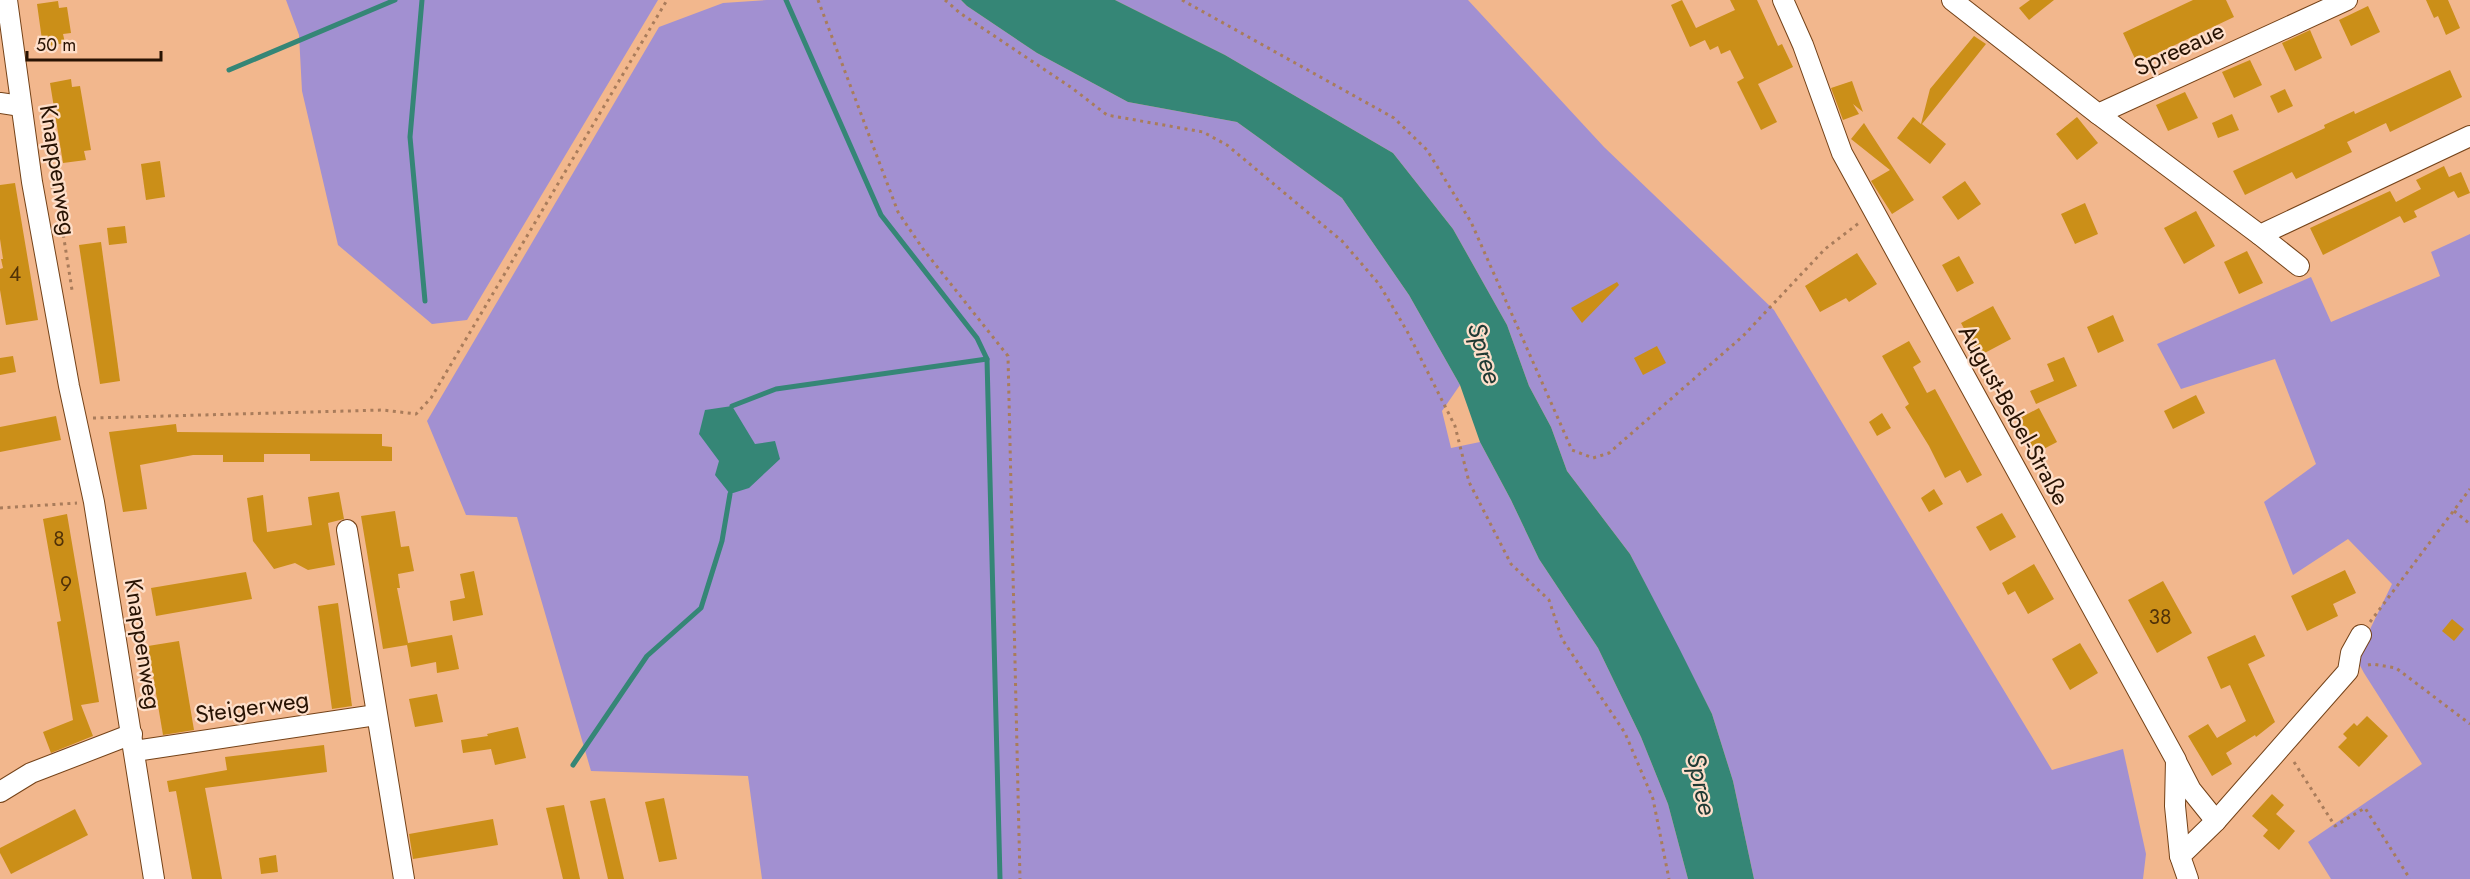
<svg xmlns="http://www.w3.org/2000/svg" width="2470" height="879" font-family="Jost,sans-serif">
<style>
.green{fill:#a290d1}
.water{fill:#358676}
.lines{fill:none;stroke-linecap:round;stroke-linejoin:round}
.stream{stroke:#358676;stroke-width:5}
.building{fill:#cb8f18}
.minor-casing{stroke:#744218;stroke-width:22}
.path{stroke:#a97c5b;stroke-width:3;stroke-dasharray:3 4.5;stroke-linecap:butt}
.minor{stroke:#fff;stroke-width:20}
.labels{text-anchor:middle;stroke-width:4.5;stroke-linejoin:round;paint-order:stroke}
.number-label{font-size:21px;fill:#513208}
.street-label{font-size:24px;fill:#281303;stroke:#fedfca}
.water-label{font-size:26px;font-style:italic;fill:#1f3933;stroke:#fedfca}
</style>
<rect width="100%" height="100%" fill="#f2b78d"/>
<!-- green -->
<g class="green">
<path d="M286,0H658L467,320L432,324L338,245L302,91L299,35Z"/>
<path d="M767,0H961L967,6L1037,53L1128,102L1237,122L1342,198L1409,295L1460,385L1442,411L1451,448L1480,442L1511,500L1539,559L1598,648L1641,737L1668,804L1688,879H762L748,776L591,771L517,517L466,515L427,421L659,27L723,3Z"/>
<path d="M1115,0H1468L1604,147L1774,310L2052,770L2123,749L2146,854L2143,879H1754L1733,781L1712,714L1630,554L1567,471L1551,427L1529,386L1507,325L1453,229L1393,153L1225,55Z"/>
<path d="M2470,234V879H2331L2308,842L2422,764L2364,673L2356,658L2392,584L2348,539L2293,575L2264,502L2316,464L2275,359L2181,389L2157,344L2311,277L2331,322L2440,276L2431,252Z"/>
</g>
<!-- water -->
<g class="water">
<path d="M961,0H1115L1225,55L1393,153L1453,229L1507,325L1529,386L1551,427L1567,471L1630,554L1679,648L1712,714L1733,781L1754,879H1688L1668,804L1641,737L1598,648L1539,559L1511,500L1480,442L1460,385L1409,295L1342,198L1237,122L1128,102L1037,53L967,6Z"/>
<path d="M732,406L755,444L775,441L780,459L749,488L730,494L715,475L719,461L699,434L705,410Z"/>
</g>
<g class="lines">
<!-- stream -->
<g class="stream">
<path d="M422,0L410,137L425,301"/>
<path d="M786,0L881,215L977,338L987,359L1000,879"/>
<path d="M229,70L395,0"/>
<path d="M732,406L776,389L987,359"/>
<path d="M573,765L647,656L701,608L722,541L730,494"/>
</g>
</g>
<!-- building -->
<g class="building">
<path d="M1682,0L1696,28L1735,10L1730,0H1757L1778,46L1782,44L1793,67L1758,84L1777,122L1761,130L1737,82L1744,78L1730,50L1721,54L1718,46L1710,50L1705,40L1690,47L1671,5Z"/>
<path d="M2030,0H2054L2029,20L2019,8Z"/>
<path d="M2193,0H2226L2234,17L2137,63L2123,33Z"/>
<path d="M2426,0H2448L2460,28L2446,35L2438,16L2434,18Z"/>
<path d="M58,1L59,8L67,7L71,33L63,34L65,43L43,47L37,4Z"/>
<path d="M2368,6L2380,32L2351,46L2339,20Z"/>
<path d="M2310,30L2322,58L2295,71L2282,43Z"/>
<path d="M1974,36L1986,44L1922,124L1946,144L1930,164L1897,138L1913,117L1921,124L1930,89Z"/>
<path d="M2250,60L2262,85L2234,98L2222,72Z"/>
<path d="M2450,70L2462,97L2390,132L2386,123L2347,142L2352,152L2296,179L2292,172L2245,195L2233,171L2325,128L2324,125L2354,111L2355,114Z"/>
<path d="M71,79L72,87L80,86L91,150L84,151L86,160L63,163L50,83Z"/>
<path d="M1852,81L1863,112L1853,104L1859,114L1843,120L1831,88Z"/>
<path d="M2285,89L2293,106L2278,113L2270,96Z"/>
<path d="M2185,92L2198,118L2168,131L2156,105Z"/>
<path d="M2232,114L2239,130L2218,138L2212,123Z"/>
<path d="M2077,117L2098,143L2077,160L2056,134Z"/>
<path d="M1864,123L1914,200L1892,214L1871,181L1890,170L1851,139Z"/>
<path d="M160,161L165,197L146,200L141,164Z"/>
<path d="M2444,166L2449,177L2461,172L2470,193L2458,198L2454,191L2414,211L2417,217L2404,223L2400,216L2323,255L2310,228L2390,191L2396,202L2421,189L2416,180Z"/>
<path d="M1965,181L1981,204L1958,220L1942,197Z"/>
<path d="M15,183L38,320L6,325L0,290V269L3,268L1,259H3L0,239V185Z"/>
<path d="M2085,203L2098,234L2075,244L2061,214Z"/>
<path d="M2196,211L2215,246L2184,264L2164,228Z"/>
<path d="M125,226L127,243L109,245L107,228Z"/>
<path d="M101,242L120,381L100,384L79,245Z"/>
<path d="M2247,251L2263,283L2239,294L2224,262Z"/>
<path d="M1857,253L1877,284L1849,302L1846,298L1820,312L1805,286Z"/>
<path d="M1959,256L1974,283L1957,292L1942,265Z"/>
<path d="M1617,282L1619,285L1582,323L1571,308Z"/>
<path d="M1993,306L2011,339L1979,356L1961,323Z"/>
<path d="M2113,315L2124,341L2098,353L2087,327Z"/>
<path d="M1909,341L1921,362L1913,367L1927,393L1935,389L1982,475L1967,483L1960,470L1945,478L1929,446L1905,407L1909,404L1882,356Z"/>
<path d="M1657,346L1666,363L1643,375L1634,358Z"/>
<path d="M13,356L16,372L0,375V358Z"/>
<path d="M2064,357L2077,386L2036,404L2030,391L2054,381L2047,364Z"/>
<path d="M2196,395L2205,413L2173,429L2164,411Z"/>
<path d="M2039,408L2057,442L2034,454L2016,420Z"/>
<path d="M1882,413L1891,428L1877,436L1869,422Z"/>
<path d="M56,416L61,440L0,452V427Z"/>
<path d="M176,424L177,432L382,434V446L392,447V461H310V454H264V462H223V455H193L140,465L147,509L123,512L109,432Z"/>
<path d="M1934,489L1943,504L1929,512L1921,498Z"/>
<path d="M339,492L344,519L328,523L335,565L308,570L295,563L274,569L253,541L247,498L263,495L267,532L312,525L308,497Z"/>
<path d="M395,511L401,547L409,546L414,571L398,574L400,588H397L408,643L452,635L459,669L437,673L436,662L411,667L407,645L383,649L361,516Z"/>
<path d="M2002,513L2016,537L1990,551L1976,527Z"/>
<path d="M67,514L99,702L81,705L93,736L51,753L43,732L73,720L57,622L61,621L43,519Z"/>
<path d="M2034,564L2054,599L2028,614L2015,591L2008,595L2002,583Z"/>
<path d="M2345,570L2356,593L2333,604L2338,616L2307,631L2291,596Z"/>
<path d="M474,571L483,615L453,621L450,601L465,598L460,574Z"/>
<path d="M246,572L252,599L156,616L151,588Z"/>
<path d="M2163,581L2192,633L2157,653L2128,600Z"/>
<path d="M338,603L352,706L332,709L318,606Z"/>
<path d="M2452,619L2464,629L2454,641L2442,631Z"/>
<path d="M2255,635L2265,656L2248,664L2275,722L2256,737L2255,735L2226,753L2232,764L2212,776L2188,736L2208,724L2217,738L2246,721L2230,685L2221,689L2207,657Z"/>
<path d="M179,641L194,730L163,735L148,646Z"/>
<path d="M2080,643L2098,673L2070,690L2052,659Z"/>
<path d="M437,694L443,722L415,727L409,699Z"/>
<path d="M2367,716L2388,736L2359,767L2338,747L2347,738L2343,734L2354,723L2357,726Z"/>
<path d="M518,727L526,758L495,765L491,749L463,753L461,740L488,736L487,734Z"/>
<path d="M324,745L327,772L205,788L222,879H192L176,791L169,792L167,781L227,770L225,757Z"/>
<path d="M2272,794L2284,805L2276,814L2295,831L2279,850L2263,836L2268,830L2252,816Z"/>
<path d="M605,798L624,879H608L590,801Z"/>
<path d="M664,798L677,859L659,862L645,802Z"/>
<path d="M564,805L580,879H563L546,808Z"/>
<path d="M75,809L88,835L11,874L0,853V848Z"/>
<path d="M493,819L498,845L413,859L409,834Z"/>
<path d="M276,855L278,872L261,874L259,858Z"/>
</g>
<g class="lines">
<defs>
<g id="minor">
<path d="M7,0L32,182L69,386L94,502L154,879"/>
<path d="M1783,0L1803,45L1842,153L2176,760L2175,806L2180,856"/>
<path d="M1952,0L2098,114L2347,0"/>
<path d="M0,103L21,106"/>
<path d="M2098,114L2260,235L2470,136"/>
<path d="M2260,235L2299,266"/>
<path d="M347,530L404,879"/>
<path d="M135,751L376,715"/>
<path d="M2177,763L2191,790L2216,821"/>
<path d="M0,792L31,773L132,734"/>
<path d="M2188,879L2180,856L2216,821L2348,671L2351,653L2361,635"/>
</g>
</defs>
<!-- minor casing -->
<use href="#minor" class="minor-casing"/>
<!-- path -->
<g class="path">
<path d="M818,0L898,212L923,249L1008,356L1020,879"/>
<path d="M945,0L960,13L1072,88L1107,115L1203,132L1227,145L1342,241L1379,284L1407,331L1455,426L1469,482L1511,564L1549,600L1562,639L1625,733L1653,799L1669,879"/>
<path d="M1182,0L1394,118L1427,150L1471,222L1572,450L1593,458L1609,453L1743,336L1825,249L1859,223"/>
<path d="M51,187L56,188L72,290"/>
<path d="M93,418L383,410L416,414L431,398L667,0"/>
<path d="M0,508L77,503"/>
<path d="M2454,511L2470,524"/>
<path d="M2370,622L2470,489"/>
<path d="M2368,665L2373,664L2396,668L2470,724"/>
<path d="M2294,762L2335,826L2365,808L2410,879"/>
</g>
<!-- minor -->
<use href="#minor" class="minor"/>
</g>
<g class="labels">
<!-- number labels -->
<g class="number-label">
<text x="15" y="281">4</text>
<text x="59" y="546">8</text>
<text x="66" y="591">9</text>
<text x="2160" y="624">38</text>
</g>
<!-- street labels -->
<g class="street-label">
<text transform="translate(2179 49) rotate(-25)" y="8">Spreeaue</text>
<text transform="translate(58 170) rotate(81)" y="8">Knappenweg</text>
<text transform="translate(2014 415) rotate(61)" y="8">August-Bebel-Straße</text>
<text transform="translate(143 644) rotate(81)" y="8">Knappenweg</text>
<text transform="translate(252 707) rotate(-8)" y="8">Steigerweg</text>
</g>
<!-- water labels -->
<g class="water-label">
<text transform="translate(1485 353) rotate(73)" y="9">Spree</text>
<text transform="translate(1702 784) rotate(78)" y="9">Spree</text>
</g>
</g>
<!-- scale -->
<path d="M27 51v9h134v-9" fill="none" stroke="#281303" stroke-width="3"/>
<text x="36" y="51" font-size="18" fill="#281303" stroke="#fedfca" stroke-width="4.5" paint-order="stroke">50 m</text>
</svg>
